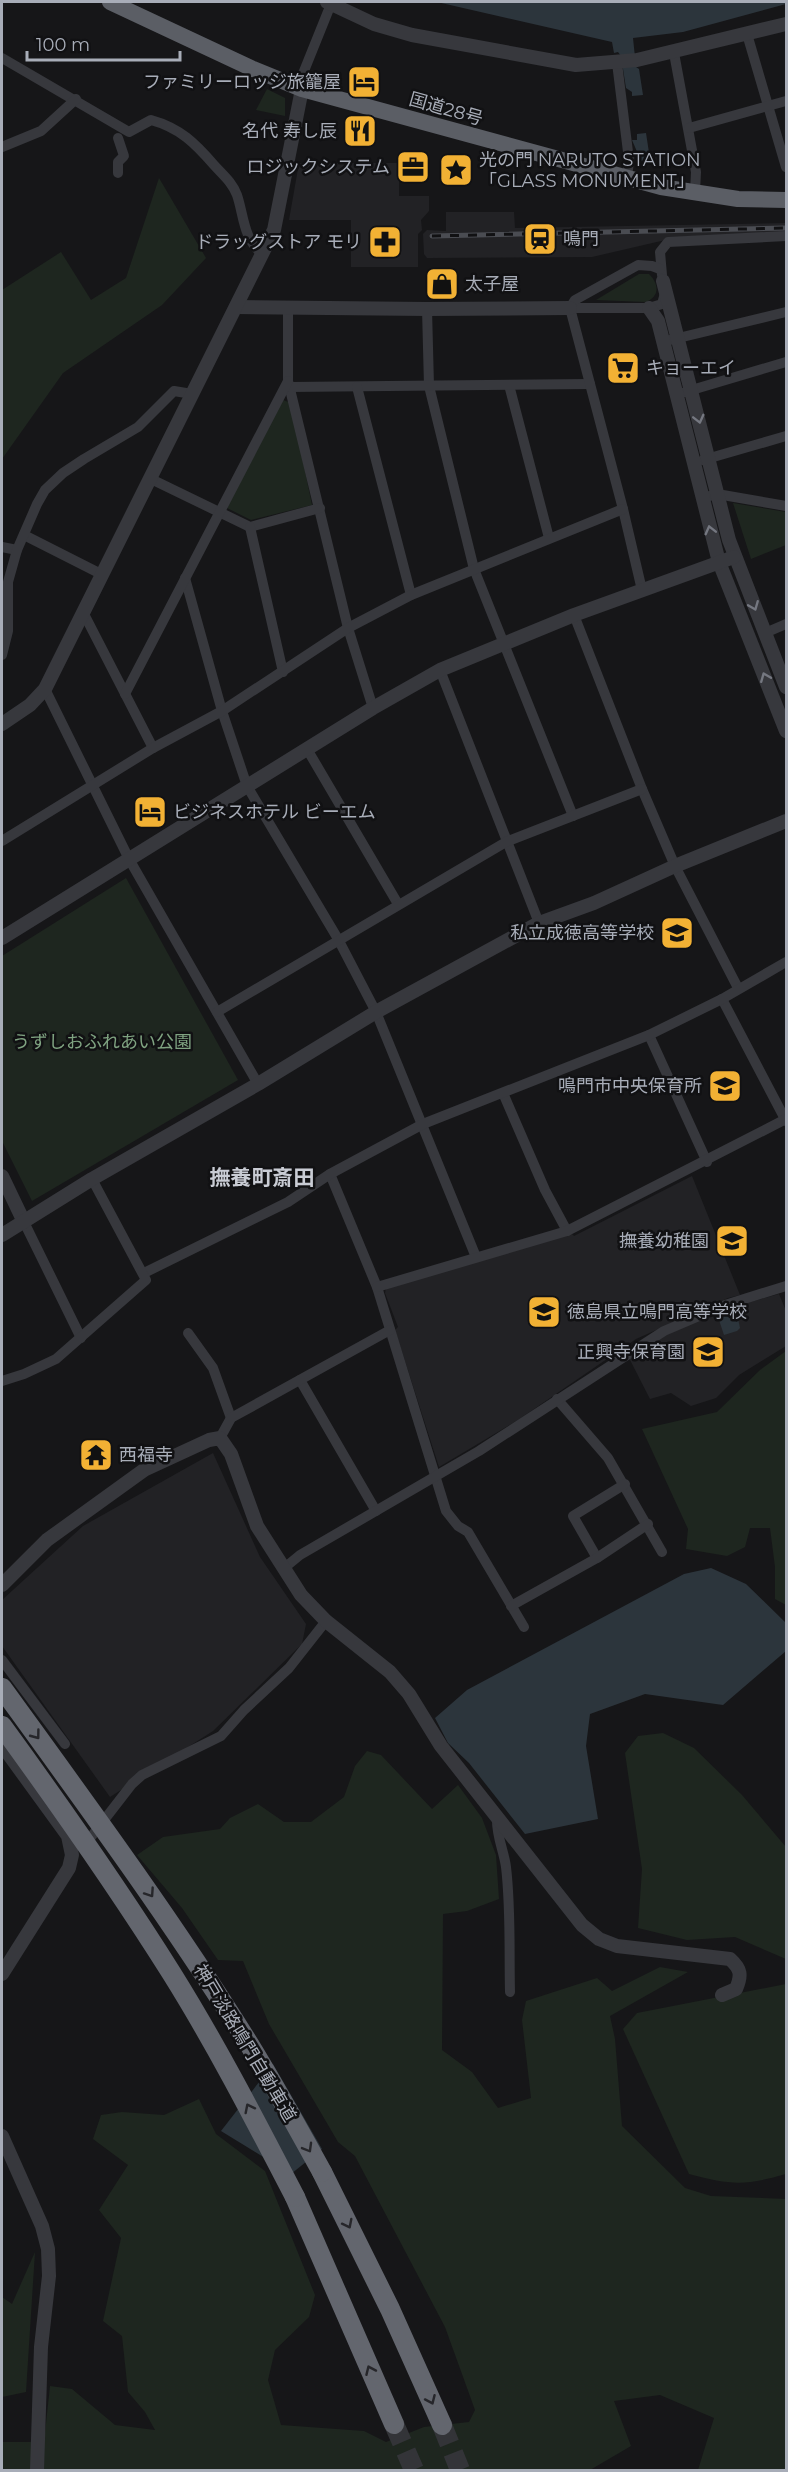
<svg xmlns="http://www.w3.org/2000/svg" width="788" height="2472" font-family="Montserrat,'Noto Sans JP',sans-serif">
<style>
.built{fill:#222225}
.green{fill:#1e261f}
.water{fill:#2c353c}
.lines{fill:none;stroke-linecap:round;stroke-linejoin:round}
.motorway-tunnel{stroke:#333438;stroke-width:20;stroke-dasharray:20 10;stroke-linecap:butt}
.minor{stroke:#37383d;stroke-width:10}
.tertiary{stroke:#37383d;stroke-width:14}
.trunk{stroke:#5b5e65;stroke-width:16}
.motorway{stroke:#63666e;stroke-width:20}
.rail-casing{stroke:#4a4c52;stroke-width:5}
.rail{stroke:#111113;stroke-width:3;stroke-dasharray:9;stroke-linecap:butt}
.motorway-bridge{stroke:#63666e;stroke-width:20}
.oneway{stroke:#757881}
.oneway2{stroke:#26262a}
.labels{text-anchor:middle;stroke-width:5;stroke-linejoin:round;paint-order:stroke}
.poi-label{font-size:18px;fill:#a8adb8;stroke:#111113;text-anchor:end}
.street-label{font-size:18px;fill:#a8adb8;stroke:#111113}
.park-label{font-size:18px;fill:#7fa381;stroke:#111113}
.quarter-label{font-size:21px;font-weight:bold;fill:#c9ccd4;stroke:#111113}
</style>
<rect width="100%" height="100%" fill="#161618"/>
<!-- built -->
<g class="built">
<path d="M299,163H399V196H429V211L421,220L422,230L418,234V267H351V220H289Z"/>
<path d="M446,212H514L515,228L786,223V233L674,238L592,257L427,258L424,254L423,234L427,230L446,231Z"/>
<path d="M692,1176L740,1295L728,1298L636,1339L518,1420L439,1467L395,1330L398,1327L385,1293L386,1288L572,1234L574,1236Z"/>
<path d="M779,1294L786,1311V1346L739,1375L716,1398L691,1406L671,1393L650,1399L629,1358L668,1334L725,1309Z"/>
<path d="M213,1453L260,1557L306,1624L302,1644L213,1731L110,1797L2,1646V1600L83,1526Z"/>
</g>
<!-- green -->
<g class="green">
<path d="M267,89L285,98V116L256,110Z"/>
<path d="M159,178L206,258L162,305L63,373L2,459V290L61,252L91,300L126,278Z"/>
<path d="M639,274H649C659,284 660,296 646,302L596,300Z"/>
<path d="M283,400L291,403L312,505L251,520L227,508Z"/>
<path d="M733,503L786,512V545L751,559Z"/>
<path d="M126,878L238,1080L32,1201L2,1141V956Z"/>
<path d="M786,1351V1605L775,1599V1567L770,1528H750L745,1547L727,1556L686,1549L688,1529L642,1429L717,1412L760,1370Z"/>
<path d="M663,1733L694,1748L742,1795L786,1847V1959L735,1937L687,1940L638,1928L642,1869L625,1753L638,1736Z"/>
<path d="M367,1751L381,1755L432,1809L458,1785L482,1818L496,1855L499,1899L467,1911L443,1914L442,2050L472,2072L498,2108L531,2098L522,2020L526,2001L597,1978L612,1991L660,1967L688,1972L610,2016L615,2039L622,2126L685,2188L711,2196L786,2199V2470H698L714,2418L660,2395L614,2401L631,2446L590,2470H2L3,2442H44L50,2386L72,2389L115,2425L155,2430L145,2412L128,2392L122,2336L103,2321L121,2238L99,2210L128,2165L93,2139L101,2115L122,2112L164,2115L199,2099L216,2134L265,2171L315,2295L309,2317L275,2350L268,2380L281,2425L364,2431L386,2442L424,2427L469,2422L475,2410L445,2327L355,2156L338,2142L269,2024L243,1961L218,1960L182,1908L137,1855L163,1837L220,1829L230,1818L258,1804L284,1822H311L344,1797L355,1766Z"/>
<path d="M786,1984V2174C744,2186 731,2185 689,2174L623,2029L637,2013Z"/>
<path d="M35,2252L26,2392L2,2397V2297L12,2304Z"/>
</g>
<!-- water -->
<g class="water">
<path d="M437,2H786V4L683,32L633,38L636,67L639,69L643,95L632,96V92L626,88L621,56L618,52L614,53L612,42Z"/>
<path d="M646,133L650,159L641,161L632,140H637V134Z"/>
<path d="M736,1309L740,1328L737,1331L724,1335L718,1317Z"/>
<path d="M711,1568L746,1584L786,1623V1651L723,1705L645,1694L590,1714L586,1746L598,1819L525,1834L469,1763L448,1743L435,1718L467,1690L684,1574Z"/>
<path d="M273,2064L322,2149L291,2174L221,2131Z"/>
</g>
<g class="lines">
<!-- motorway-tunnel -->
<g class="motorway-tunnel">
<path d="M394,2424L414,2470"/>
<path d="M442,2425L460,2470"/>
</g>
<!-- minor -->
<g class="minor">
<path d="M747,34L786,167"/>
<path d="M674,53L696,172L695,192"/>
<path d="M2,58L129,132L151,120C180,128 195,143 214,165C223,175 232,182 237,195C244,216 243,238 262,254"/>
<path d="M617,63L629,160L627,179"/>
<path d="M302,89V76L331,4"/>
<path d="M689,128L786,101"/>
<path d="M2,147L41,131L76,99"/>
<path d="M118,173V162L124,156L118,138"/>
<path d="M662,275L660,252L668,242L786,236"/>
<path d="M570,308H649L662,304L665,293"/>
<path d="M288,309V381L348,628L373,708"/>
<path d="M427,309L429,386L474,569L573,816"/>
<path d="M670,340L786,312"/>
<path d="M509,385L549,538"/>
<path d="M290,387L590,384"/>
<path d="M357,387L411,595"/>
<path d="M685,392L786,362"/>
<path d="M703,460L786,436"/>
<path d="M151,479L250,527L320,508"/>
<path d="M702,498L717,494L786,506"/>
<path d="M250,527L283,672"/>
<path d="M24,535L103,575"/>
<path d="M2,547L17,550"/>
<path d="M185,578L222,711L247,786L338,939L376,1012L476,1257"/>
<path d="M642,590L623,509L570,308L575,300L638,265L652,266L660,269"/>
<path d="M84,614L153,748"/>
<path d="M574,615L642,789L675,866L738,988"/>
<path d="M765,633L786,624"/>
<path d="M2,655L8,631V582L17,550L37,504L45,490L63,473L84,459L138,427L174,391L192,394"/>
<path d="M440,670L539,923"/>
<path d="M45,689L129,859L258,1084"/>
<path d="M125,694L288,381"/>
<path d="M307,749L398,904"/>
<path d="M2,841L153,748L222,711L348,628L411,595L623,509"/>
<path d="M722,999L786,1121"/>
<path d="M217,1012L506,842L642,789"/>
<path d="M649,1035L707,1162"/>
<path d="M503,1093L545,1190L567,1231"/>
<path d="M330,1174L377,1287L446,1511L458,1526L468,1532L524,1627"/>
<path d="M24,1222L81,1338"/>
<path d="M144,1273L288,1202L330,1174L423,1124L649,1035L722,999L786,962"/>
<path d="M377,1287L567,1231L786,1119"/>
<path d="M188,1333L213,1368L231,1418"/>
<path d="M300,1380L376,1511"/>
<path d="M2,1381L24,1374L56,1359L146,1280L92,1179"/>
<path d="M557,1399L608,1458L662,1552"/>
<path d="M220,1438L231,1418L390,1330"/>
<path d="M597,1558L573,1516L625,1484"/>
<path d="M283,1569L300,1555L479,1451L664,1331L725,1305L786,1286"/>
<path d="M511,1606L597,1558L648,1524"/>
<path d="M2,1660L65,1744"/>
<path d="M497,1818C496,1835 504,1851 506,1867C511,1909 509,1951 510,1992"/>
<path d="M84,1846L132,1784L142,1775L221,1736L244,1710L289,1668L326,1621"/>
</g>
<!-- tertiary -->
<g class="tertiary">
<path d="M327,2L374,24L412,35L576,65L637,60L786,24"/>
<path d="M663,281L729,540L786,687"/>
<path d="M236,307L427,309L570,308"/>
<path d="M649,308L658,321L719,562L786,731"/>
<path d="M2,724L30,705L45,689L274,230L302,89"/>
<path d="M2,938L373,708L440,670L574,615L734,557"/>
<path d="M2,1176L24,1222"/>
<path d="M2,1235L92,1179L258,1084L376,1012L539,923L594,903L675,866L786,821"/>
<path d="M2,1585L47,1540L144,1470L209,1440L220,1438L231,1454L257,1526L301,1595L326,1621L390,1672L409,1694L441,1746L582,1925L599,1939L617,1946L730,1959C741,1969 742,1975 736,1989L722,1995"/>
<path d="M2,1745L68,1836L72,1855L69,1868L2,1974"/>
<path d="M2,2136L42,2226L48,2249L49,2276L41,2347L37,2470"/>
</g>
<!-- trunk -->
<path class="trunk" d="M110,2L253,69L302,89L661,187L738,199L786,200"/>
<!-- motorway -->
<g class="motorway">
<path d="M322,2172L390,2309L442,2425"/>
<path d="M295,2197L394,2424"/>
</g>
<defs>
<path id="rail" d="M432,236L786,228"/>
</defs>
<!-- rail casing -->
<use href="#rail" class="rail-casing"/>
<!-- rail -->
<use href="#rail" class="rail"/>
<!-- motorway-bridge -->
<g class="motorway-bridge">
<path d="M2,1688C87,1805 172,1921 249,2044C275,2086 298,2129 322,2172"/>
<path d="M2,1726C61,1807 118,1888 172,1974C217,2046 256,2122 295,2197"/>
</g>
</g>
<!-- one-way arrows -->
<defs><path id="oneway-chevron" d="M-2-3.5L2.5 0L-2 3.5" fill="none" stroke-width="1.6" stroke-linecap="round" stroke-linejoin="round" transform="scale(1.5)"/></defs>
<g class="oneway">
<use href="#oneway-chevron" transform="translate(699 419) rotate(76)"/>
<use href="#oneway-chevron" transform="translate(710 530) rotate(-104)"/>
<use href="#oneway-chevron" transform="translate(754 606) rotate(68)"/>
<use href="#oneway-chevron" transform="translate(765 677) rotate(-112)"/>
</g>
<g class="oneway2">
<use href="#oneway-chevron" transform="translate(36 1735) rotate(53)"/>
<use href="#oneway-chevron" transform="translate(150 1893) rotate(56)"/>
<use href="#oneway-chevron" transform="translate(249 2108) rotate(-117)"/>
<use href="#oneway-chevron" transform="translate(308 2148) rotate(60)"/>
<use href="#oneway-chevron" transform="translate(348 2224) rotate(63)"/>
<use href="#oneway-chevron" transform="translate(370 2370) rotate(-114)"/>
<use href="#oneway-chevron" transform="translate(431 2400) rotate(66)"/>
</g>
<!-- icons -->
<defs>
<symbol id="hotel-square" viewBox="-11 -11 22 22"><rect x="-9" y="-9" width="18" height="18" rx="4" fill="#f2b134" stroke="#111113"/><path d="M-6-4.5h1.5V1H6V5H4.5V3h-9V5H-6ZM-4 0a1.8 1.8 0 1 1 3.6 0ZM.5 0V-2.5h3Q6-2.5 6 0Z" fill="#111"/></symbol>
<symbol id="restaurant-square" viewBox="-11 -11 22 22"><rect x="-9" y="-9" width="18" height="18" rx="4" fill="#f2b134" stroke="#111113"/><path d="M-5-6h1v4h1v-4h1v4h1v-4h1v5L-1.5 .5V6h-2V.5L-5-1ZM5-6V6H3V1.5H1.5Q1.5-4 5-6Z" fill="#111"/></symbol>
<symbol id="office-square" viewBox="-11 -11 22 22"><rect x="-9" y="-9" width="18" height="18" rx="4" fill="#f2b134" stroke="#111113"/><path d="M-6-3h4V-5.5h4V-3h4V5H-6ZM-1-4.5V-3h2v-1.5ZM-6 0V1H6V0Z" fill="#111"/></symbol>
<symbol id="sight-square" viewBox="-11 -11 22 22"><rect x="-9" y="-9" width="18" height="18" rx="4" fill="#f2b134" stroke="#111113"/><path d="M0-6L1.8-2.2L6-1.7L2.9 1.2L3.7 5.4L0 3.3L-3.7 5.4L-2.9 1.2L-6-1.7L-1.8-2.2Z" fill="#111"/></symbol>
<symbol id="station-square" viewBox="-11 -11 22 22"><rect x="-9" y="-9" width="18" height="18" rx="4" fill="#f2b134" stroke="#111113"/><path d="M-3-6H3Q5-6 5-4V2Q5 4 3 4L4.5 6H3L1.5 4h-3L-3 6H-4.5L-3 4Q-5 4-5 2V-4Q-5-6-3-6ZM-3.5-4v3h7v-3ZM-3.5 1v1.5H-2V1ZM2 1v1.5H3.5V1Z" fill="#111"/></symbol>
<symbol id="pharmacy-square" viewBox="-11 -11 22 22"><rect x="-9" y="-9" width="18" height="18" rx="4" fill="#f2b134" stroke="#111113"/><path d="M-2-6h4v4h4v4h-4v4h-4v-4h-4v-4h4Z" fill="#111"/></symbol>
<symbol id="shop-square" viewBox="-11 -11 22 22"><rect x="-9" y="-9" width="18" height="18" rx="4" fill="#f2b134" stroke="#111113"/><path d="M-5-2.5h2.3a2.7 3.5 0 0 1 5.4 0H5L5.5 6h-11ZM-1.5-2.5h3a1.5 2.3 0 0 0-3 0Z" fill="#111"/></symbol>
<symbol id="supermarket-square" viewBox="-11 -11 22 22"><rect x="-9" y="-9" width="18" height="18" rx="4" fill="#f2b134" stroke="#111113"/><path d="M-6-5.5h2.5l.6 2H6L4.5 2H-2.5L-4.4-4H-6ZM-1.5 3.2a1.3 1.3 0 1 0 .1 0ZM3 3.2a1.3 1.3 0 1 0 .1 0Z" fill="#111"/></symbol>
<symbol id="school-square" viewBox="-11 -11 22 22"><rect x="-9" y="-9" width="18" height="18" rx="4" fill="#f2b134" stroke="#111113"/><path d="M0-5L7-2L0 1L-7-2ZM-4 1L0 2.5L4 1V4Q0 6-4 4Z" fill="#111"/></symbol>
<symbol id="temple-square" viewBox="-11 -11 22 22"><rect x="-9" y="-9" width="18" height="18" rx="4" fill="#f2b134" stroke="#111113"/><path d="M0-6L5-2H3V0L6.5 2.5H4V6H1.5V3h-3V6H-4V2.5H-6.5L-3 0V-2H-5Z" fill="#111"/></symbol>
</defs>
<g fill-rule="evenodd">
<use href="#hotel-square" x="345" y="63" width="38" height="38"/>
<use href="#restaurant-square" x="341" y="112" width="38" height="38"/>
<use href="#office-square" x="394" y="148" width="38" height="38"/>
<use href="#sight-square" x="437" y="151" width="38" height="38"/>
<use href="#station-square" x="521" y="220" width="38" height="38"/>
<use href="#pharmacy-square" x="366" y="223" width="38" height="38"/>
<use href="#shop-square" x="423" y="265" width="38" height="38"/>
<use href="#supermarket-square" x="604" y="349" width="38" height="38"/>
<use href="#hotel-square" x="131" y="793" width="38" height="38"/>
<use href="#school-square" x="658" y="914" width="38" height="38"/>
<use href="#school-square" x="706" y="1067" width="38" height="38"/>
<use href="#school-square" x="713" y="1222" width="38" height="38"/>
<use href="#school-square" x="525" y="1293" width="38" height="38"/>
<use href="#school-square" x="689" y="1333" width="38" height="38"/>
<use href="#temple-square" x="77" y="1436" width="38" height="38"/>
</g>
<g class="labels">
<!-- poi labels -->
<g class="poi-label">
<text x="341" y="88">ファミリーロッジ旅籠屋</text>
<text x="337" y="137">名代 寿し辰</text>
<text x="479" y="166" text-anchor="start">光の門 NARUTO STATION<tspan x="479" dy="21">「GLASS MONUMENT」</tspan></text>
<text x="390" y="173">ロジックシステム</text>
<text x="563" y="245" text-anchor="start">鳴門</text>
<text x="362" y="248">ドラッグストア モリ</text>
<text x="465" y="290" text-anchor="start">太子屋</text>
<text x="646" y="374" text-anchor="start">キョーエイ</text>
<text x="173" y="818" text-anchor="start">ビジネスホテル ビーエム</text>
<text x="654" y="939">私立成徳高等学校</text>
<text x="702" y="1092">鳴門市中央保育所</text>
<text x="709" y="1247">撫養幼稚園</text>
<text x="567" y="1318" text-anchor="start">徳島県立鳴門高等学校</text>
<text x="685" y="1358">正興寺保育園</text>
<text x="119" y="1461" text-anchor="start">西福寺</text>
</g>
<!-- street labels -->
<g class="street-label">
<text transform="translate(446 109) rotate(16)" y="6">国道28号</text>
<text transform="translate(245 2043) rotate(59)" y="6">神戸淡路鳴門自動車道</text>
</g>
<!-- park labels -->
<g class="park-label">
<text x="102" y="1048">うずしおふれあい公園</text>
</g>
<!-- quarter labels -->
<g class="quarter-label">
<text x="262" y="1185">撫養町斎田</text>
</g>
</g>
<!-- border -->
<rect width="788" height="2472" fill="none" stroke="#a8adb8" stroke-width="6"/>
<!-- scale -->
<path d="M27 51v9h153v-9" fill="none" stroke="#a8adb8" stroke-width="3"/>
<text x="36" y="51" font-size="18" fill="#a8adb8" stroke="#111113" stroke-width="4.5" paint-order="stroke">100 m</text>
</svg>
